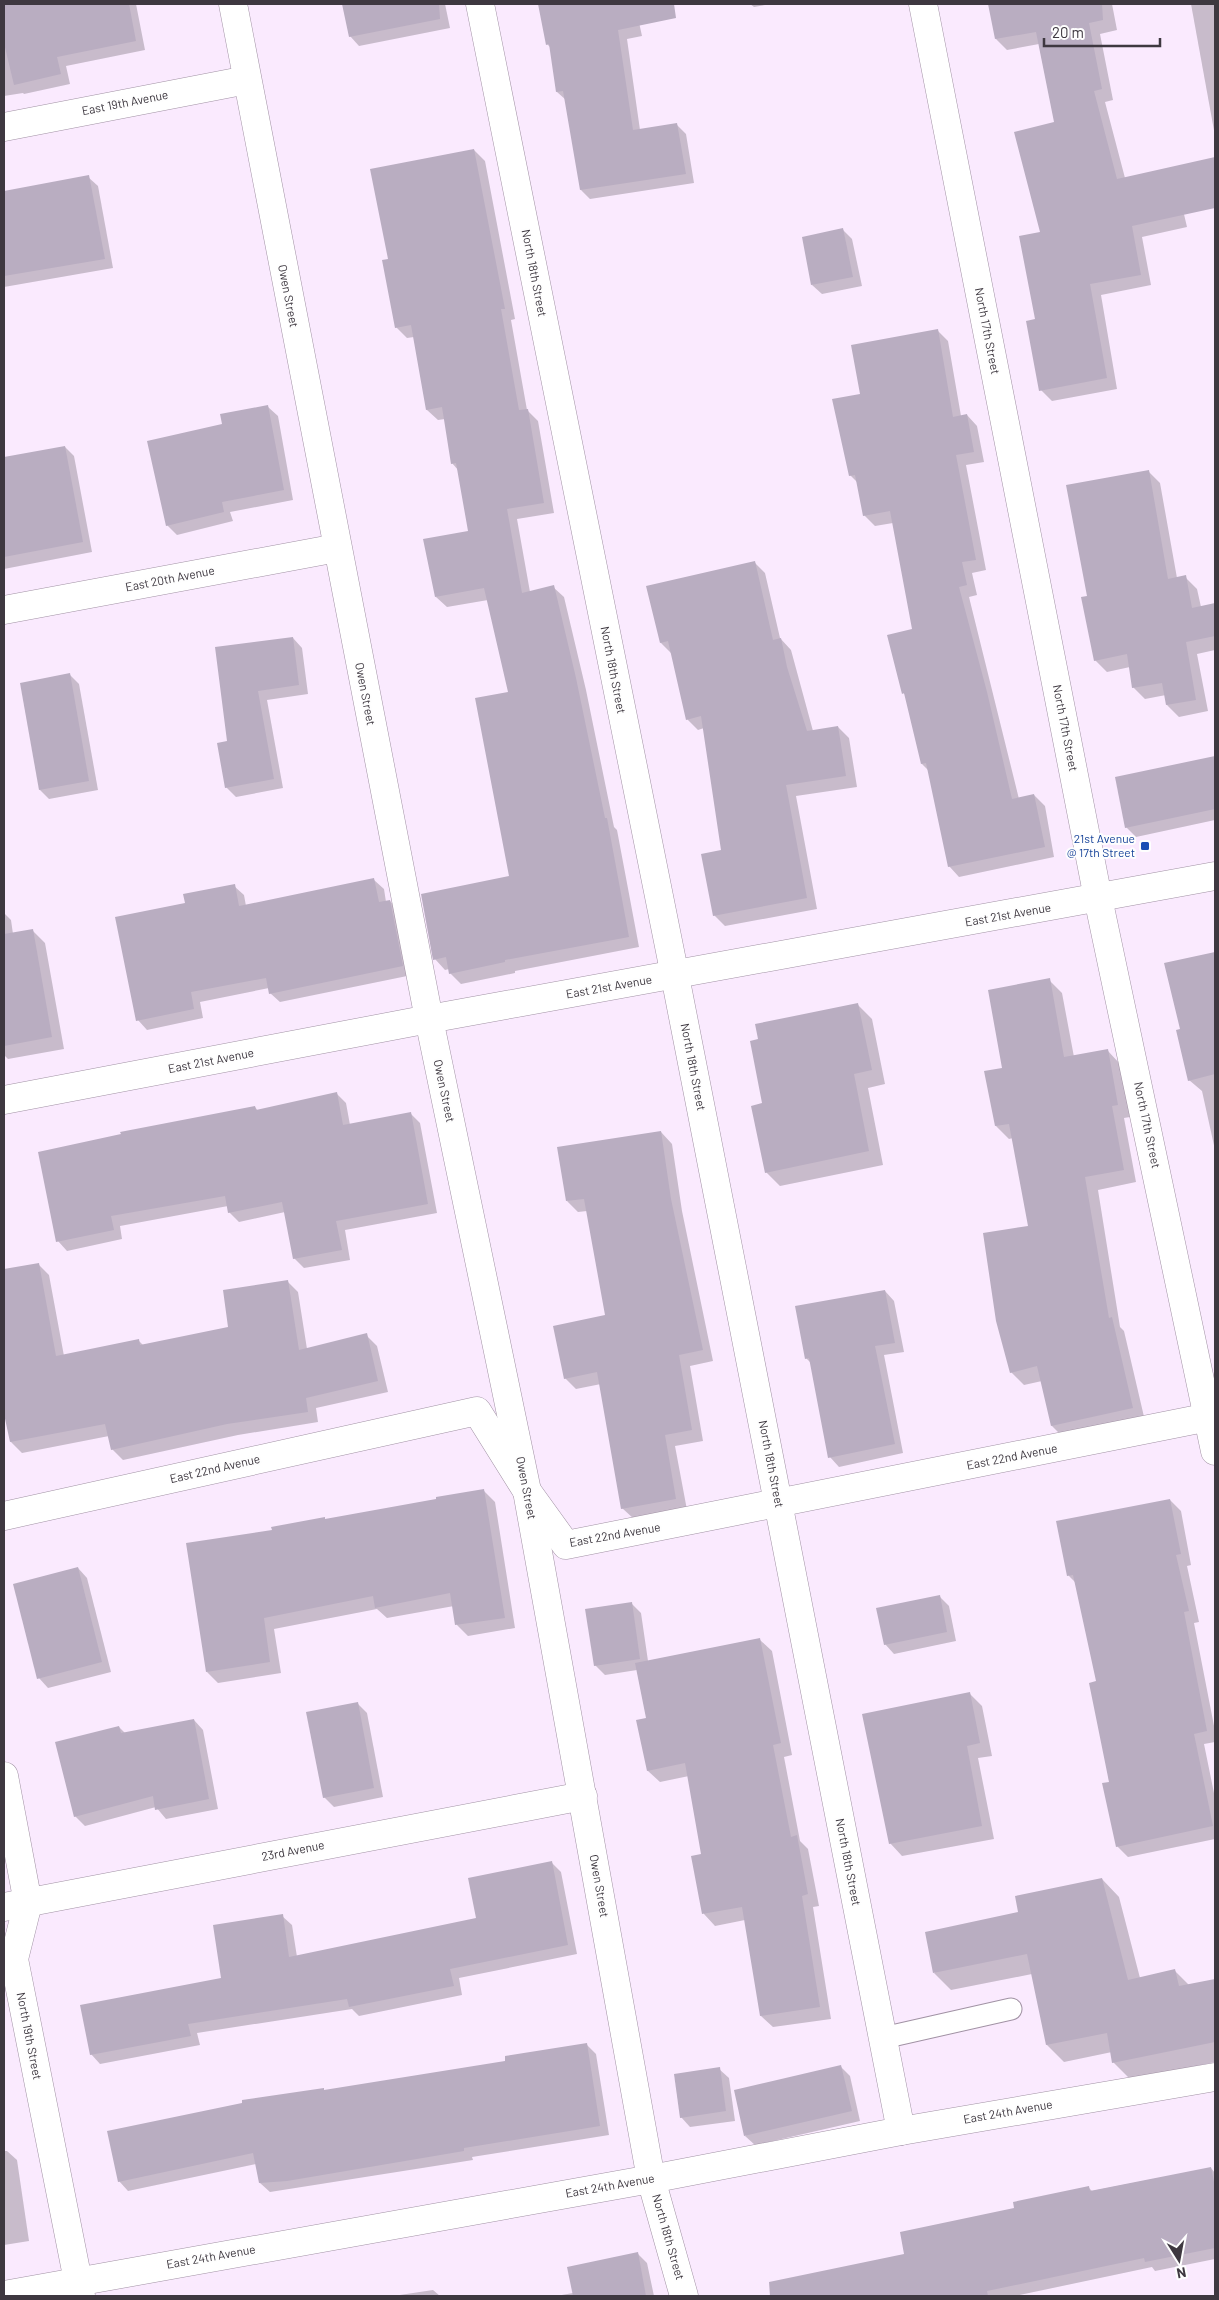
<svg xmlns="http://www.w3.org/2000/svg" width="1219" height="2300" font-family="Barlow,sans-serif">
<style>
.shadow{fill:#0003}
.building{fill:#b9adc1}
.lines{fill:none;stroke-linecap:round;stroke-linejoin:round}
.service-casing{stroke:#a192a4;stroke-width:23}
.minor-casing{stroke:#a192a4;stroke-width:29}
.tertiary-casing{stroke:#a192a4;stroke-width:29}
.service{stroke:#fff;stroke-width:21}
.minor{stroke:#fff;stroke-width:28}
.tertiary{stroke:#fff;stroke-width:28}
.transit-dot{fill:#1a4fb4;stroke:#fefefe;stroke-width:2}
.labels{text-anchor:middle;stroke-width:4;stroke-linejoin:round;paint-order:stroke}
.street-label{font-size:12px;fill:#3e3840;stroke:#fefefe}
.transit-label{font-size:12px;fill:#164399;stroke:#fefefe;text-anchor:end}
</style>
<rect width="100%" height="100%" fill="#faeafe"/>
<!-- shadow -->
<g class="shadow">
<path d="M4,4H136L145,50L66,66L70,84L24,94L23,93L4,96Z"/>
<path d="M343,4H445L450,28L359,46L350,36Z"/>
<path d="M539,4H635L642,36L627,39L640,130L676,124L686,134L694,183L590,199L581,190L566,100L557,92L551,48L547,44Z"/>
<path d="M750,4H771L754,7Z"/>
<path d="M989,4H1112L1117,30L1100,34L1113,100L1105,102L1125,178L1176,180L1187,227L1142,237L1151,285L1101,295L1117,389L1052,401L1041,390L1036,320L1042,233L1055,123L1039,44L1007,50L996,39Z"/>
<path d="M1191,4H1215V136Z"/>
<path d="M474,150L485,161L515,319L511,320L527,410L538,421L554,513L517,519L530,592L553,587L564,597L586,690L614,827L617,830L639,947L515,971V973L461,984L450,973L449,969L445,970L435,959L511,877L510,693L488,600L447,607L436,597L470,532L458,470L452,463L445,419L438,420L427,410L414,337L407,338L396,327L389,260Z"/>
<path d="M88,177L98,186L113,268L4,287V192Z"/>
<path d="M843,230L852,239L862,286L822,294L812,285Z"/>
<path d="M937,330L948,341L961,416L967,415L977,426L984,462L966,465L986,570L972,573L977,595L969,597L1019,799L1034,795L1045,806L1054,857L959,877L949,866L929,771L922,764L906,695L903,693L914,630L893,523L875,526L864,515L858,483L850,475L862,395Z"/>
<path d="M268,407L278,416L293,500L230,512L233,521L177,535L167,525L223,425Z"/>
<path d="M65,447L74,456L92,552L4,569V459Z"/>
<path d="M1148,471L1160,483L1177,578L1185,577L1197,589L1201,607L1215,604V650L1197,654L1208,711L1179,717L1167,705L1166,695L1145,699L1133,687L1130,667L1107,672L1095,660L1089,597Z"/>
<path d="M755,563L765,573L780,638L791,650L813,731L838,727L849,738L857,787L796,796L817,909L725,926L714,915L723,851L704,728L698,730L687,719L672,654L661,643L648,587Z"/>
<path d="M293,638L302,648L308,694L267,700L283,788L236,797L226,787L229,742L216,648Z"/>
<path d="M70,675L79,684L98,790L49,799L40,790L21,684Z"/>
<path d="M1215,758V820L1136,837L1126,827L1116,778Z"/>
<path d="M374,880L384,889L386,902L390,901L399,911L412,975L280,1002L270,993L269,988L200,1002L203,1018L147,1030L138,1020L186,904L234,886L244,895L246,906Z"/>
<path d="M4,913L11,920L13,934L32,930L45,943L64,1049L8,1059L4,1055Z"/>
<path d="M1215,953V1150L1202,1091L1189,1080L1181,1030L1166,964Z"/>
<path d="M1049,980L1062,993L1074,1057L1108,1051L1120,1064L1130,1117L1124,1118L1136,1182L1098,1190L1120,1327L1124,1331L1145,1421L1065,1439L1052,1426L1042,1381L1024,1385L1011,1372L1029,1227L1013,1138L1009,1139L996,1126L986,1072L1004,1069Z"/>
<path d="M858,1005L872,1019L885,1084L868,1088L883,1165L780,1186L766,1172L764,1104Z"/>
<path d="M336,1093L346,1103L350,1125L411,1114L420,1123L437,1213L345,1230L350,1260L304,1268L294,1258L285,1212L239,1222L229,1212L228,1206L120,1226L122,1239L67,1251L58,1241L255,1107L258,1111Z"/>
<path d="M661,1132L672,1144L682,1211L713,1361L690,1366L703,1441L675,1446L687,1510L634,1519L622,1508L601,1384L576,1389L565,1378L607,1316L587,1211L578,1212L567,1201Z"/>
<path d="M38,1264L49,1275L64,1356L138,1340L143,1345L230,1328L287,1281L298,1292L307,1349L366,1335L377,1346L388,1392L316,1408L318,1422L238,1435L123,1460L112,1449L109,1436L22,1453L11,1442L4,1408V1271Z"/>
<path d="M885,1291L894,1301L904,1352L884,1355L903,1453L839,1467L830,1457L811,1363L806,1358Z"/>
<path d="M484,1491L495,1502L515,1628L468,1636L457,1625L454,1606L387,1618L377,1609L274,1629L281,1673L218,1683L207,1672L273,1531Z"/>
<path d="M1170,1500L1181,1511L1191,1565L1187,1566L1199,1622L1194,1623L1215,1731V1742L1204,1744L1215,1798V1839L1128,1857L1117,1846L1097,1682L1076,1583L1069,1576L1057,1522Z"/>
<path d="M78,1568L87,1578L111,1672L48,1688L39,1678Z"/>
<path d="M939,1596L949,1606L956,1641L894,1654L885,1644Z"/>
<path d="M631,1603L641,1613L648,1661L760,1640L772,1651L792,1755L784,1757L800,1841L808,1849L819,1906L813,1907L831,2019L773,2027L761,2016L745,1920L715,1926L704,1914L703,1855L689,1776L660,1782L648,1771L647,1719L637,1670L605,1675L595,1665Z"/>
<path d="M969,1693L982,1706L992,1756L978,1758L994,1839L902,1856L890,1843Z"/>
<path d="M357,1703L367,1713L383,1797L334,1807L324,1797Z"/>
<path d="M194,1720L203,1730L218,1809L166,1819L156,1807L85,1826L75,1816L119,1727L125,1733Z"/>
<path d="M552,1863L561,1872L577,1954L459,1978L462,1995L359,2016L352,2009L197,2033L200,2045L100,2064L91,2054L222,1979L282,1916L292,1925L297,1957L478,1919Z"/>
<path d="M1102,1879L1119,1897L1140,1978L1174,1970L1189,1985L1215,1980V2062L1131,2080L1113,2062L1112,2052L1064,2062L1047,2045L1032,1974L951,1990L934,1973L1020,1913Z"/>
<path d="M586,2044L596,2054L609,2135L472,2157L473,2160L270,2192L260,2183L256,2164L128,2191L119,2181L325,2091L507,2062Z"/>
<path d="M840,2066L850,2076L860,2121L755,2145L745,2136Z"/>
<path d="M719,2069L729,2078L735,2121L690,2127L681,2117Z"/>
<path d="M4,2151H7L17,2160L29,2241L4,2245Z"/>
<path d="M1211,2168L1215,2173V2259L1155,2271L1152,2267L1015,2296H789L785,2280L905,2255L1016,2209L1089,2188L1092,2191Z"/>
<path d="M638,2254L647,2263L654,2296H556L573,2293Z"/>
<path d="M433,2290L440,2296H393Z"/>
</g>
<!-- building -->
<g class="building">
<path d="M4,4H129L136,41L57,57L61,74L14,85L4,43Z"/>
<path d="M342,4H439L440,19L349,37Z"/>
<path d="M538,4H674L676,18L618,30L633,130L677,123L686,174L580,190L563,91L556,92L549,44L546,45Z"/>
<path d="M988,4H1102L1103,20L1089,23L1102,89L1094,91L1117,179L1215,157V208L1132,226L1141,275L1090,284L1107,378L1039,391L1026,321L1035,319L1019,236L1040,232L1014,132L1054,122L1036,32L995,39Z"/>
<path d="M474,149L505,309H501L519,410L528,409L544,503L507,509L522,593L554,585L576,678L605,818H607L629,937L505,960V962L449,974L446,957L433,960L421,894L509,876L475,698L508,692L484,588L435,597L423,539L468,531L456,463L451,464L442,407L426,410L411,325L395,328L382,260L388,259L370,169Z"/>
<path d="M89,175L105,259L4,276V191Z"/>
<path d="M843,228L853,277L811,285L802,237Z"/>
<path d="M938,329L953,417L967,414L974,452L956,455L976,560L962,562L967,585L959,587L987,692L1012,799L1034,794L1045,847L948,867L926,763L921,764L904,693L902,694L887,635L912,629L890,511L863,516L855,475L849,476L832,399L860,394L851,345Z"/>
<path d="M268,405L284,490L222,502L224,512L166,526L147,441L222,424L220,414Z"/>
<path d="M65,446L83,542L4,557V457Z"/>
<path d="M1149,470L1168,579L1186,575L1192,608L1215,603V636L1186,642L1196,700L1166,705L1162,683L1132,688L1127,654L1094,661L1081,597L1087,596L1066,485Z"/>
<path d="M755,561L773,640L781,638L787,667L807,731L838,726L846,776L786,785L807,898L713,916L701,854L721,850L701,716L686,720L668,641L660,643L646,586Z"/>
<path d="M293,637L299,685L258,691L274,779L225,788L217,743L227,741L215,647Z"/>
<path d="M70,673L89,781L39,790L20,683Z"/>
<path d="M1215,756V809L1125,828L1115,777Z"/>
<path d="M374,878L379,902L390,900L403,966L269,994L266,978L191,992L194,1009L136,1021L115,917L185,903L183,894L235,884L239,906Z"/>
<path d="M33,929L52,1037L4,1046V934Z"/>
<path d="M1215,952V1074L1188,1081L1176,1030L1180,1029L1164,963Z"/>
<path d="M1050,978L1064,1057L1108,1049L1118,1105L1112,1106L1124,1170L1085,1177L1109,1318L1112,1317L1133,1408L1051,1426L1037,1366L1010,1373L996,1321L983,1233L1028,1226L1009,1124L995,1126L984,1071L1002,1068L988,990Z"/>
<path d="M858,1003L872,1070L854,1074L869,1151L765,1173L751,1106L762,1103L750,1041L758,1039L755,1024Z"/>
<path d="M337,1092L343,1125L411,1112L428,1204L336,1221L342,1250L293,1259L282,1202L228,1213L225,1196L111,1216L114,1230L56,1242L38,1152L121,1134L120,1132L255,1106L256,1110Z"/>
<path d="M661,1131L671,1199L703,1350L679,1355L692,1430L665,1435L676,1499L621,1509L597,1372L564,1379L553,1326L605,1315L584,1199L566,1201L557,1147Z"/>
<path d="M39,1263L56,1356L139,1339L140,1345L228,1327L223,1290L288,1280L299,1350L367,1333L378,1381L306,1398L308,1412L227,1424L111,1450L105,1424L10,1442L4,1414V1269Z"/>
<path d="M885,1290L895,1343L875,1346L895,1444L828,1458L809,1358L805,1359L795,1306Z"/>
<path d="M484,1489L505,1618L455,1625L450,1593L375,1608L373,1596L264,1618L270,1662L206,1672L186,1543L272,1530L271,1527L325,1517V1519L436,1499V1497Z"/>
<path d="M1170,1499L1181,1554L1176,1555L1189,1611L1184,1612L1207,1731L1194,1734L1213,1826L1116,1847L1102,1783L1109,1782L1089,1683L1096,1681L1073,1575L1067,1576L1056,1521Z"/>
<path d="M78,1567L102,1662L37,1679L13,1584Z"/>
<path d="M940,1595L947,1632L884,1645L876,1608Z"/>
<path d="M632,1602L640,1659L594,1666L585,1609Z"/>
<path d="M760,1638L781,1743L773,1745L791,1837L797,1835L808,1894L802,1896L820,2007L760,2016L742,1907L702,1914L691,1856L701,1854L685,1763L647,1771L636,1720L646,1718L635,1663Z"/>
<path d="M970,1692L980,1743L967,1746L982,1826L889,1844L862,1714Z"/>
<path d="M358,1702L374,1788L323,1798L306,1712Z"/>
<path d="M194,1719L209,1799L155,1810L153,1796L74,1817L55,1742L119,1726L121,1733Z"/>
<path d="M552,1861L568,1945L450,1969L454,1986L349,2007L347,1999L188,2024L191,2036L90,2055L80,2005L221,1978L213,1925L283,1914L289,1957L476,1918L468,1878Z"/>
<path d="M1102,1878L1128,1980L1175,1969L1179,1986L1215,1979V2042L1112,2063L1107,2033L1046,2045L1027,1954L933,1973L925,1932L1018,1912L1015,1896Z"/>
<path d="M587,2043L600,2126L464,2148V2151L287,2181L259,2183L253,2153L118,2182L107,2131L242,2103V2100L324,2088V2090L505,2061V2056Z"/>
<path d="M841,2065L852,2111L744,2136L734,2090Z"/>
<path d="M720,2067L726,2111L680,2118L674,2074Z"/>
<path d="M1211,2167L1215,2187V2248L1145,2262L1144,2258L987,2291L988,2296H770L769,2282L904,2254L900,2232L1014,2208L1013,2202L1089,2186L1090,2191Z"/>
<path d="M638,2252L646,2296H573L567,2267Z"/>
</g>
<g class="lines">
<defs>
<path id="service" d="M883,2038L1011,2009"/>
<g id="minor">
<path d="M233,4L429,1019L527,1491L651,2179L684,2296"/>
<path d="M480,4L675,976L901,2131"/>
<path d="M923,4L1098,898L1215,1451"/>
<path d="M4,127L247,80"/>
<path d="M4,610L337,548"/>
<path d="M4,1516L477,1411L527,1491L566,1545L1209,1417"/>
<path d="M4,1776L28,1903L14,1959L81,2296"/>
<path d="M4,1907L583,1796"/>
<path d="M4,2295L651,2179L901,2131L1215,2077"/>
</g>
<path id="tertiary" d="M4,1100L429,1019L1215,876"/>
</defs>
<!-- service casing -->
<use href="#service" class="service-casing"/>
<!-- minor casing -->
<use href="#minor" class="minor-casing"/>
<!-- tertiary casing -->
<use href="#tertiary" class="tertiary-casing"/>
<!-- service -->
<use href="#service" class="service"/>
<!-- minor -->
<use href="#minor" class="minor"/>
<!-- tertiary -->
<use href="#tertiary" class="tertiary"/>
</g>
<!-- markers -->
<rect class="transit-dot" x="1140" y="841" width="10" height="10" rx="2.5"/>
<g class="labels">
<!-- street labels -->
<g class="street-label">
<text transform="translate(125 103) rotate(-11)" y="4">East 19th Avenue</text>
<text transform="translate(534 273) rotate(79)" y="4">North 18th Street</text>
<text transform="translate(288 296) rotate(79)" y="4">Owen Street</text>
<text transform="translate(987 331) rotate(79)" y="4">North 17th Street</text>
<text transform="translate(170 579) rotate(-11)" y="4">East 20th Avenue</text>
<text transform="translate(613 670) rotate(79)" y="4">North 18th Street</text>
<text transform="translate(365 694) rotate(79)" y="4">Owen Street</text>
<text transform="translate(1065 728) rotate(79)" y="4">North 17th Street</text>
<text transform="translate(1008 915) rotate(-10)" y="4">East 21st Avenue</text>
<text transform="translate(609 987) rotate(-10)" y="4">East 21st Avenue</text>
<text transform="translate(211 1061) rotate(-11)" y="4">East 21st Avenue</text>
<text transform="translate(693 1067) rotate(79)" y="4">North 18th Street</text>
<text transform="translate(444 1091) rotate(78)" y="4">Owen Street</text>
<text transform="translate(1147 1125) rotate(78)" y="4">North 17th Street</text>
<text transform="translate(1012 1457) rotate(-11)" y="4">East 22nd Avenue</text>
<text transform="translate(771 1464) rotate(79)" y="4">North 18th Street</text>
<text transform="translate(215 1469) rotate(-13)" y="4">East 22nd Avenue</text>
<text transform="translate(526 1488) rotate(79)" y="4">Owen Street</text>
<text transform="translate(615 1535) rotate(-10)" y="4">East 22nd Avenue</text>
<text transform="translate(293 1851) rotate(-11)" y="4">23rd Avenue</text>
<text transform="translate(848 1862) rotate(79)" y="4">North 18th Street</text>
<text transform="translate(599 1886) rotate(80)" y="4">Owen Street</text>
<text transform="translate(29 2036) rotate(79)" y="4">North 19th Street</text>
<text transform="translate(1008 2112) rotate(-10)" y="4">East 24th Avenue</text>
<text transform="translate(610 2186) rotate(-10)" y="4">East 24th Avenue</text>
<text transform="translate(668 2237) rotate(74)" y="4">North 18th Street</text>
<text transform="translate(211 2257) rotate(-10)" y="4">East 24th Avenue</text>
</g>
<!-- transit labels -->
<g class="transit-label">
<text x="1135" y="843">21st Avenue<tspan x="1135" dy="14">@ 17th Street</tspan></text>
</g>
</g>
<!-- border -->
<rect width="1219" height="2300" fill="none" stroke="#3e3840" stroke-width="10"/>
<!-- north arrow -->
<g transform="translate(1179 2260) rotate(169)" stroke="#fefefe" stroke-width="4" paint-order="stroke">
<path d="M0-4L9 19L0 12L-9 19Z" fill="#3e3840"/>
<text y="-8" font-size="14" font-weight="bold" text-anchor="middle" fill="#3e3840">N</text>
</g>
<!-- scale -->
<path d="M1044 38v8h116v-8" fill="none" stroke="#3e3840" stroke-width="2.5"/>
<text x="1052" y="38" font-size="15" fill="#3e3840" stroke="#fefefe" stroke-width="4" paint-order="stroke">20 m</text>
</svg>
